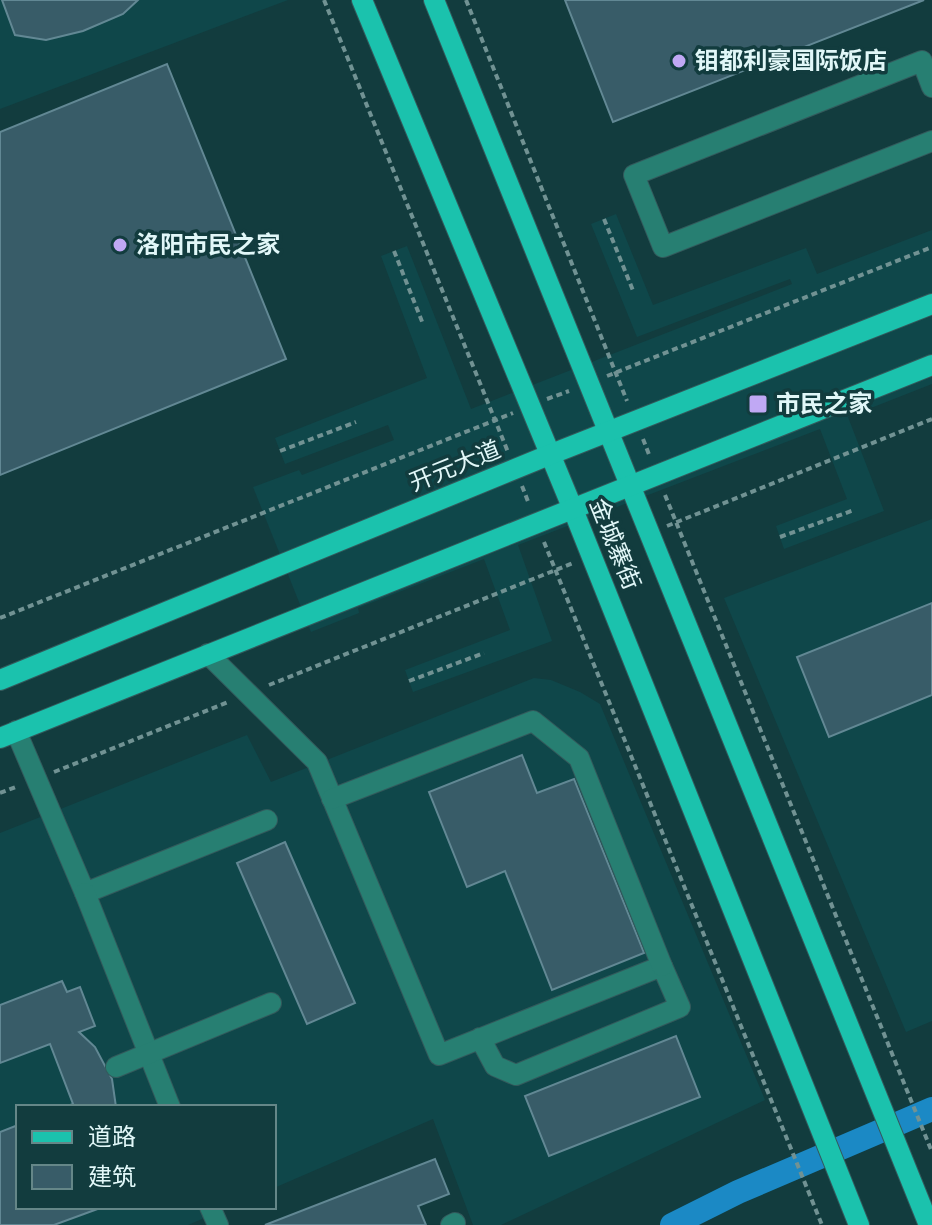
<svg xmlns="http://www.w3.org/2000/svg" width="932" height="1225" font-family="Georgia,'Noto Sans SC',serif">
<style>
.built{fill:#0f474a}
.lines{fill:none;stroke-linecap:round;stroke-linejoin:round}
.canal{stroke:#1b89c5;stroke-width:24}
.building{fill:#385c68;stroke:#628894;stroke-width:2}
.minor-casing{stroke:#335a5c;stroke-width:22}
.major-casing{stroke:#335a5c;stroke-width:22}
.path{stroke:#719293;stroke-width:4;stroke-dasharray:6 4;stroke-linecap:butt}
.minor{stroke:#277f72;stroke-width:20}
.major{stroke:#1bc2ad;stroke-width:20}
.poi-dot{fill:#c0a8f4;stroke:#123c3e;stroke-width:3}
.labels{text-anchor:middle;stroke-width:7;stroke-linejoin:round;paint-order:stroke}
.poi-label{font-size:24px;font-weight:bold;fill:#e1f7f8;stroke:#123c3e;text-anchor:start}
.street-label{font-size:24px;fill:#e1f7f8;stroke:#123c3e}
</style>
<rect width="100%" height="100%" fill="#123c3e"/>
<!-- built -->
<g class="built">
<path d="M0,0H288L0,109Z"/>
<path d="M616,214L653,305L806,248L817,274L932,230V384L848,417L884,511L784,549L776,526L847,499L820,429L518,545L552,641L413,692L405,670L510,630L484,559L358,608L359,613L311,632L253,487L299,470L302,475L394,440L388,425L285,464L275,438L427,378L381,256L407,246L471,409L792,284L790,279L637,337L591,224Z"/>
<path d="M932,519V1021L906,1032L724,598Z"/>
<path d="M534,678L551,680L580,692L600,704L765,1100L501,1225H473L433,1119L274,1188V1107H18V1207H230L188,1225H0V833L247,735L271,782Z"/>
</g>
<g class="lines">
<!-- canal -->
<path class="canal" d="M672,1225L738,1192L932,1109"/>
</g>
<!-- building -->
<g class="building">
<path d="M2,0H138L123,14L83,31L46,40L15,35Z"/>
<path d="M565,0H924L613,122Z"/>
<path d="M167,64L286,359L0,475V132Z"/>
<path d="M932,603V695L829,737L797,657Z"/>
<path d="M522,755L537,793L574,779L644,953L552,990L505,871L467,887L429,792Z"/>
<path d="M285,842L355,1003L307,1024L237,863Z"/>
<path d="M62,981L67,992L80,987L95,1026L79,1032L95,1047L112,1079L116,1107H65L73,1104L50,1044L0,1063V1005Z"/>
<path d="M676,1036L700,1097L549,1156L525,1096Z"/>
<path d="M18,1125V1207H103L54,1225H0V1132Z"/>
<path d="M435,1159L449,1194L418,1206L426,1225H265Z"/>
</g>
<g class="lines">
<defs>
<g id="minor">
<path d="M932,87L922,61L634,175L663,247L932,141"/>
<path d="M208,654L317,762L439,1055L662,966L680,1007L516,1075L495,1066L480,1038"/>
<path d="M16,731L85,893L267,820"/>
<path d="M332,799L533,721L579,758L662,966"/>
<path d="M85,893L170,1107"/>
<path d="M116,1067L271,1003"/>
<path d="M210,1207L218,1225"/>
<path d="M451,1225L455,1223"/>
</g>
<g id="major">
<path d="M362,0L572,507L859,1225"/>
<path d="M434,0L929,1225"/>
<path d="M0,680L549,455L932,304"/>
<path d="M0,738L932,365"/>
</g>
</defs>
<!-- minor casing -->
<use href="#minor" class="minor-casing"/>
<!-- major casing -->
<use href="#major" class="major-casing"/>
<!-- path -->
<g class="path">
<path d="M324,0L508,452"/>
<path d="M466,0L627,401"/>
<path d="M604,219L634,293"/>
<path d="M394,251L423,324"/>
<path d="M607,376L932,247"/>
<path d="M547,399L569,391"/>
<path d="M643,439L650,457"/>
<path d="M280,451L356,422"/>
<path d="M522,486L529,504"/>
<path d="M665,495L932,1152"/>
<path d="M667,526L932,419"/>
<path d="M780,537L854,510"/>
<path d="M544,542L822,1225"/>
<path d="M611,548L629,541"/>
<path d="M0,618L513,413"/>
<path d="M409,681L484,653"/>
<path d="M269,685L573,563"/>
<path d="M54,772L228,702"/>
<path d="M0,793L16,787"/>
</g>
<!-- minor -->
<use href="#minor" class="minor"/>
<!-- major -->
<use href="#major" class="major"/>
</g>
<!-- markers -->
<g class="poi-dot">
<circle cx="679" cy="61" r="8"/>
<circle cx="120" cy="245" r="8"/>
<rect x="748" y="394" width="20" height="20" rx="4"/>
</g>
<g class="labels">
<!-- poi labels -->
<g class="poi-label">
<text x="695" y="69">钼都利豪国际饭店</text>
<text x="136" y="253">洛阳市民之家</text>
<text x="776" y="412">市民之家</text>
</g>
<!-- street labels -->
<g class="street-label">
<text transform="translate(455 466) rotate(-22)" y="8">开元大道</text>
<text transform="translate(615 544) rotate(68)" y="8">金城寨街</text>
</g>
</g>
<!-- legend -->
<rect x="16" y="1105" width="260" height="104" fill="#123c3e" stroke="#658788" stroke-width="2"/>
<rect x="32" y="1131" width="40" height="12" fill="#1bc2ad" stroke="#658788" stroke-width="2"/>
<text x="88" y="1145" font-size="24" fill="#e1f7f8">道路</text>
<rect x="32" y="1165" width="40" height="24" fill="#385c68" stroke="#658788" stroke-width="2"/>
<text x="88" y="1185" font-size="24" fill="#e1f7f8">建筑</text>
</svg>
